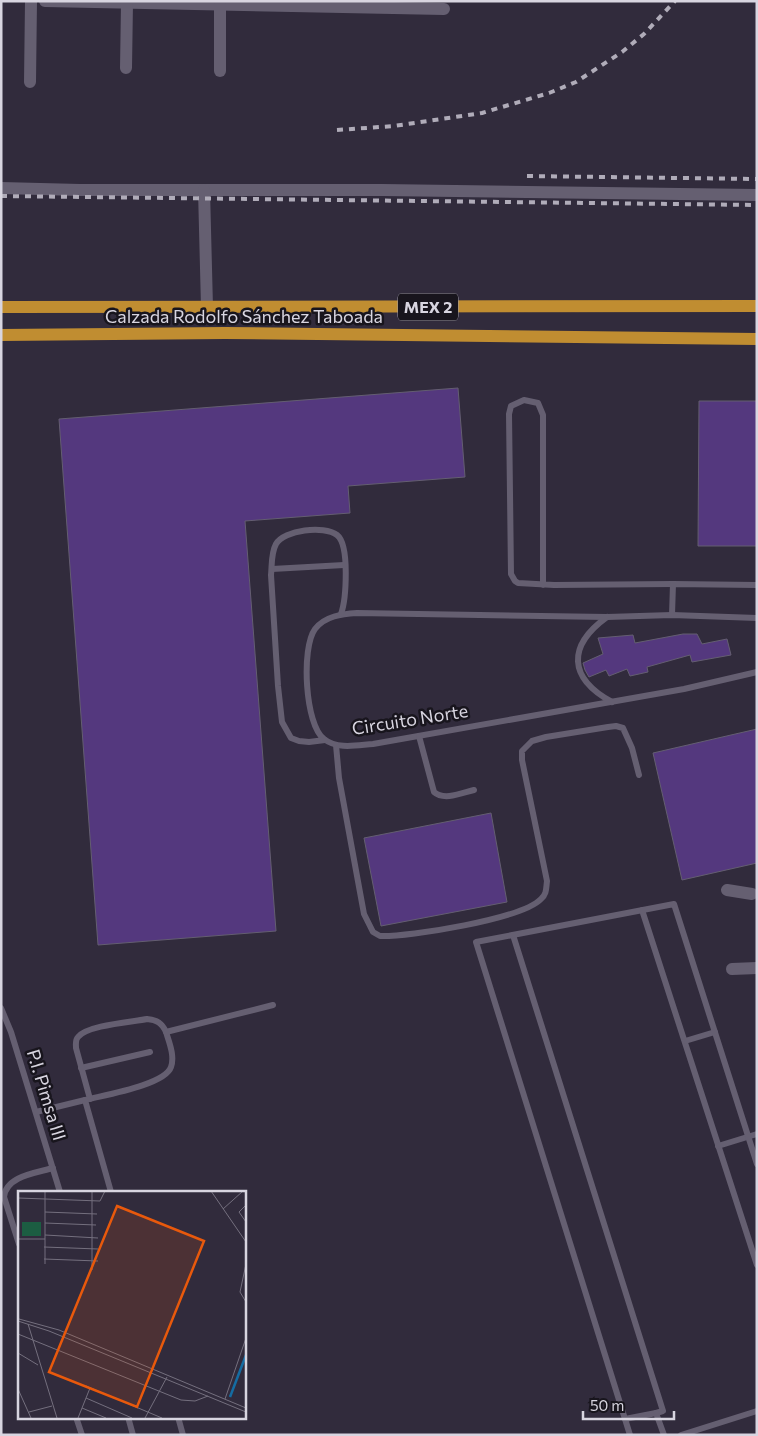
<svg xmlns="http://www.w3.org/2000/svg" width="758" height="1436" font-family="Commissioner,sans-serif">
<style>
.building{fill:#54387e;stroke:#645e71}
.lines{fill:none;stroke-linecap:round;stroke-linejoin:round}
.lane{stroke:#655f71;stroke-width:6}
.street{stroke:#655f71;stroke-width:12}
.primary{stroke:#c08d31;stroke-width:12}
.rail{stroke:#b0acb9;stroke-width:4;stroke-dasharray:6 6;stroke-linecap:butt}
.labels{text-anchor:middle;stroke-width:5;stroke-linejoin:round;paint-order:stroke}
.shield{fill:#18151d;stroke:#9e9ba6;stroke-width:1}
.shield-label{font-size:16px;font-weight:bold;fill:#d8d5e0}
.street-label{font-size:18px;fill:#d8d5e0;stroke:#18151d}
.inset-river{fill:none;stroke:#156ca2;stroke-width:2.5}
.inset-road{fill:none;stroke:#746f7e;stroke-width:1}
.view{fill:#e8590c;fill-opacity:0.15;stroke:#e8590c;stroke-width:2.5}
.inset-edge{fill:none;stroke:#d8d5e0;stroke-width:2.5}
</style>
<rect width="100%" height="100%" fill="#312b3c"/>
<!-- building -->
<g class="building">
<path d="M458,388L465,477L348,486L350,513L245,521L276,931L98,945L59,419Z"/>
<path d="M699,401H757V546H698Z"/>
<path d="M683,634H697L702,644L727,639L731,655L692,662L690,655L647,667L648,672L630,676L627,669L609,676L606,670L589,677L585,670L583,663L603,654L598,638L633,635L635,643Z"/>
<path d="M757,729V863L682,880L653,753Z"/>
<path d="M491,813L507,902L381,926L364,838Z"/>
</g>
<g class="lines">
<!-- lane -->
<g class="lane">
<path d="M272,569L344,565"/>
<path d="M543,585V415L538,403L524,400L511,406L509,414L511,574L515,581L518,583L554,585L673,584"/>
<path d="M672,615L673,584L757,585"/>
<path d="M607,617C567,646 568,678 612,702"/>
<path d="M757,618L672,615L607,617L357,613C342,614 325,616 315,629C301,648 305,725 324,739C338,750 358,745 373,744L684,689L757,672"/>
<path d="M419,736L434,792C444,801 462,793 474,790"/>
<path d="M325,740L309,742L299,741L291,738L282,722L278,686L271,575C272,565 271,553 276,544C284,530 324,525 337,535C350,545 346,600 341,614"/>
<path d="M336,745L339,778L364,914L373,932L380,936C409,937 522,919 541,899C547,894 546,888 547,881L522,760V751L532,741L546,737L608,727L616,726L623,728L632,748L639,775"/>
<path d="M642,910L757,1265"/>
<path d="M513,935L663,1411L656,1413"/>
<path d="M1,1008L11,1032L60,1192"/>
<path d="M685,1041L715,1032"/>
<path d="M81,1068L150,1052"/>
<path d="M90,1099L76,1048C76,1044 75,1040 78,1037C87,1025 132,1022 147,1019C157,1020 162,1023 166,1032"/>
<path d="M85,1100C104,1095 165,1085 171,1067C175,1056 169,1042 166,1032L273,1005"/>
<path d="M36,1112L85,1100L111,1192"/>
<path d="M718,1146L757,1134"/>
<path d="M19,1244L4,1197C6,1176 36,1173 53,1168"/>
<path d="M76,1417L82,1435"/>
<path d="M128,1417L133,1435"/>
<path d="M178,1417L183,1435"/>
<path d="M625,1419L656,1413L664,1435"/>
<path d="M630,1435L476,942L674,904L757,1164"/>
<path d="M681,1435L757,1411"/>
</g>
<!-- street -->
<g class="street">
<path d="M45,1L444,9"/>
<path d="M220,4V71"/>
<path d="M126,68L127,3"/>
<path d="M30,82L31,1"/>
<path d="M1,188L80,190H382L757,195"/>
<path d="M204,190L207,307"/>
<path d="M727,890L752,894"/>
<path d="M732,969L757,968"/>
</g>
<!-- primary -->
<g class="primary">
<path d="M1,307L757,306"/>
<path d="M1,335L225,333L757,339"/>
</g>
<!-- rail -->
<g class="rail">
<path d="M337,130L394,126L482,113L549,93L576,82L622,52L644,34L675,1"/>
<path d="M527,176L757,179"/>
<path d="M1,196L757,205"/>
</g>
</g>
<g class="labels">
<!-- shield labels -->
<rect class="shield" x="398" y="293.5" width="60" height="27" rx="4"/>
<g class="shield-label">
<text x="428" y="313">MEX 2</text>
</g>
<!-- street labels -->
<g class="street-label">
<text x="244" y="323">Calzada Rodolfo Sánchez Taboada</text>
<text transform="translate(410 720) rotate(-9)" y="6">Circuito Norte</text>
<text transform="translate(46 1095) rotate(73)" y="6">P.I. Pimsa III</text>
</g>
</g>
<!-- overview -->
<g transform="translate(18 1191)">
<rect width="228" height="228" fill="#312b3c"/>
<path d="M4,31H23V45H4Z" fill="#1c5d42"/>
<path class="inset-river" d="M212,206L228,164"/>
<path class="inset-road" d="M193,0L228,51M0,7L82,10L87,0M228,14L221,21L228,31M205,18L225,0M27,21L79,23M27,32L78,34M27,44L80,47M0,48H27M26,56L80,58M26,68L80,70M27,73V0M228,73L222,101L228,111M74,79V0M1,128L41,139L228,217M0,130L31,140L228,221M10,133L39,227M0,143L163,209L177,210L190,205M0,162L20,174M68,195L144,227M0,198L13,227M68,207L114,227M207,208L228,147M64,217L88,227M11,221L34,215M60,227L72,197M127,227L149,186"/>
<path class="view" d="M99,15L186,50L119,216L31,181Z"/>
<rect width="228" height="228" class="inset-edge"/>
</g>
<!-- border -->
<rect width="758" height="1436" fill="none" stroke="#d8d5e0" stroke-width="5"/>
<!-- scale -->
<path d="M583 1411v8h91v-8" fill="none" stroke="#d8d5e0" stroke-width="2.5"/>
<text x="590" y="1411" font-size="15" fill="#d8d5e0" stroke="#18151d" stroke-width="4" paint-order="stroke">50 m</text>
</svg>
